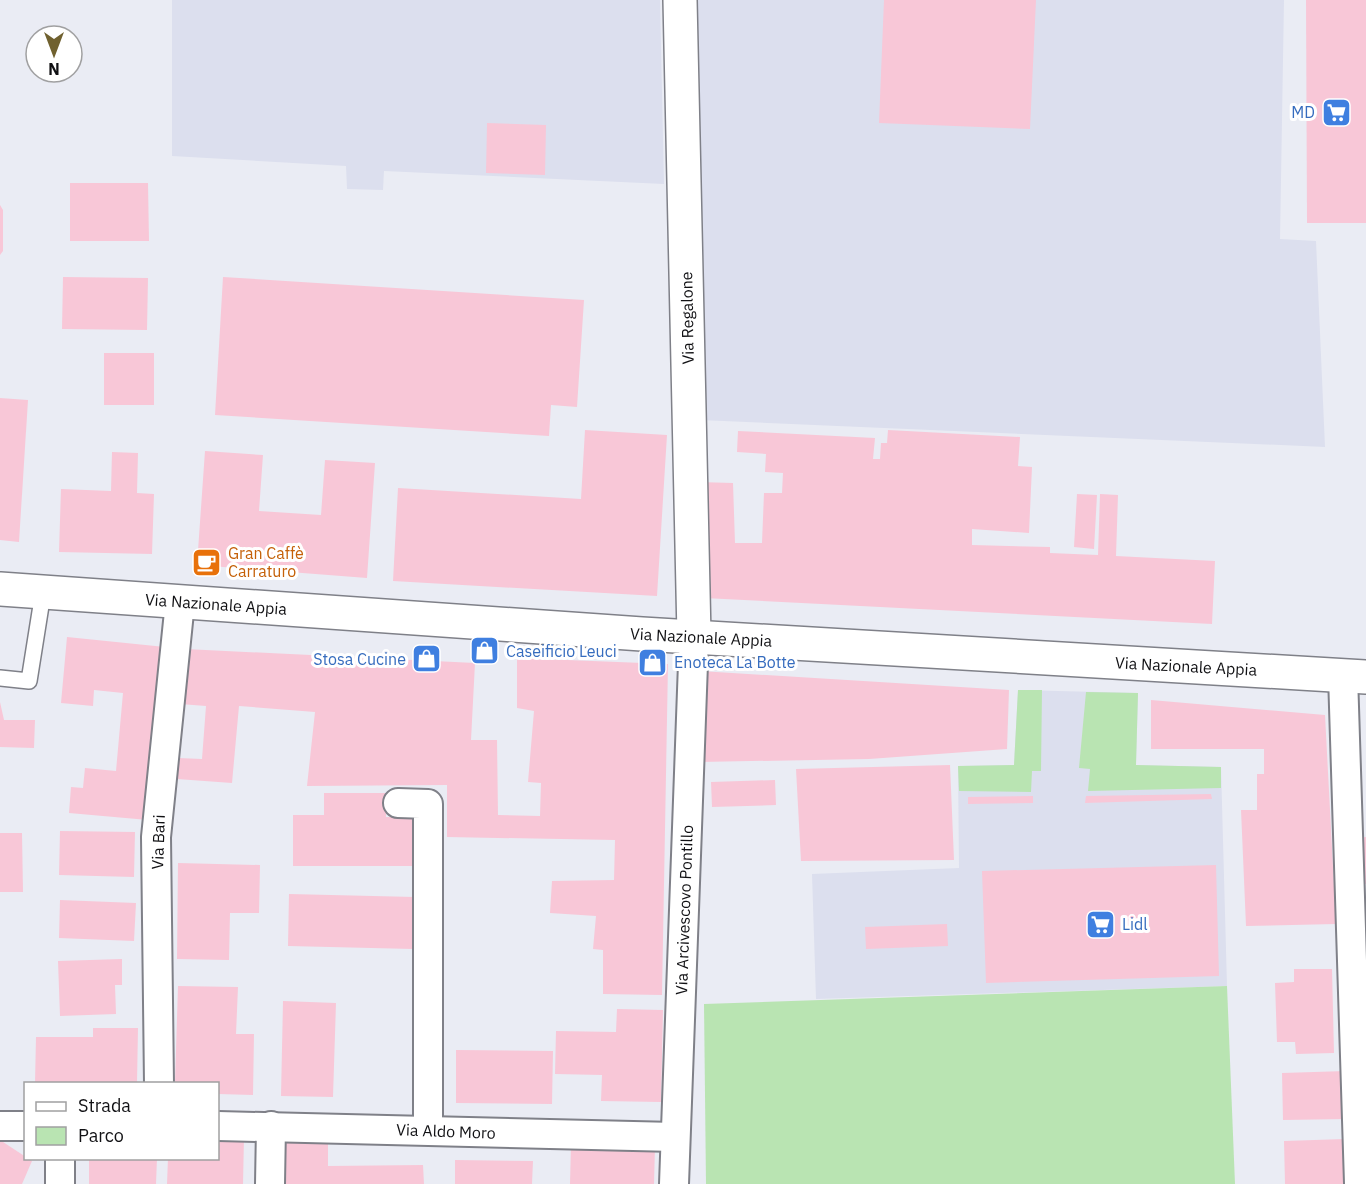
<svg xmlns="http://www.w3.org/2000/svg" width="1366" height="1184" font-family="'IBM Plex Sans',sans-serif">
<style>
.built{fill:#dcdfee}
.green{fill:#b9e4b2}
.building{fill:#f8c7d7}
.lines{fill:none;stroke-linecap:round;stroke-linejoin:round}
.service-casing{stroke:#7f8088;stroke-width:18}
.minor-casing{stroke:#7f8088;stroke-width:32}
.tertiary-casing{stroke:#7f8088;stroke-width:36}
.secondary-casing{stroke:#7f8088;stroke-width:36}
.service{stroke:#fff;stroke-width:15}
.minor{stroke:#fff;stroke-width:28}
.tertiary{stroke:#fff;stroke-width:33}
.secondary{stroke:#fff;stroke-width:33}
.labels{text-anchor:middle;stroke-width:6;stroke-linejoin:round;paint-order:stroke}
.shop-label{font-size:16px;fill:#366cbe;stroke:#fff;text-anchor:start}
.street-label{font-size:16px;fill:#111114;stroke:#fff}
.food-label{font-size:16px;fill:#c56008;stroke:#fff;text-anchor:start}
</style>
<rect width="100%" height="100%" fill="#eaecf4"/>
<!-- built -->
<g class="built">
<path d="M172,0H660L664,184L384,171L383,190L347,189L346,166L172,156Z"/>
<path d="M694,0H1284L1280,239L1316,241L1325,447L700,420Z"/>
<path d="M1018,690L1138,693L1136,765L1221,767L1227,986L816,999L812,874L959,868L958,766L1014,765Z"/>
</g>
<!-- green -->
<g class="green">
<path d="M1018,690H1042L1041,771H1032L1031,792L959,791L958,766L1014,765Z"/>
<path d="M1086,692L1138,693L1136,765L1221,767V788L1088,791L1090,769L1079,768Z"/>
<path d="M1227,986L1235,1184H706L704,1004Z"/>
</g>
<!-- building -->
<g class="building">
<path d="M884,0H1036L1030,129L879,123Z"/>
<path d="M1306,0H1366V223H1307Z"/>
<path d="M487,123L546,125L545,175L486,173Z"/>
<path d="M70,183H148L149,241H70Z"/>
<path d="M0,205L3,210V251L0,255Z"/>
<path d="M63,277L148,278L147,330L62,329Z"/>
<path d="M223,277L584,300L577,407L551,405L549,436L215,415Z"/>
<rect x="104" y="353" width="50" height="52"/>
<path d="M0,398L28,400L19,542L0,540Z"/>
<path d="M585,430L667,435L657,596L393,581L398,488L581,499Z"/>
<path d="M888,430L1020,437L1018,466L1032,467L1029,533L972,529V545L1050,547V553L1098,555L1100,494L1118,495L1116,556L1215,561L1212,624L704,598L698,482L733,483L735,543H762L764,493H782L783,473L765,472L766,454L737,452L738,431L875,438L873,459H880L881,443H887Z"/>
<path d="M205,451L263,455L259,511L321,515L325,460L375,463L367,578L197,565Z"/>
<path d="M112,452L138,453L137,493L154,494L152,554L59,552L61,489L111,491Z"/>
<path d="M1077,494L1097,495L1094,549L1074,547Z"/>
<path d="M67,637L165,647L148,820L69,813L71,787L83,788L85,768L116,771L123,693L94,690L93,706L61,703Z"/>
<path d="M185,649L475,663L471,740H497L498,815L540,816L541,783L528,782L534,711L517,708V658L668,664L662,995L603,994V950L593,949L596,916L550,913L552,881L614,880L615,840L447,837V785L307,786L315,712L239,706L232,783L177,779L178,758L202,759L206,706L180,704Z"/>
<path d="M700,671L1009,690L1007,749L869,759L699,762Z"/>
<path d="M1151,700L1325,715L1336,924L1246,926L1241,810H1257V774H1264V749H1151Z"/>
<path d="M0,702L4,720H35L34,748L0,747Z"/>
<path d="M950,765L954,860L801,861L796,769Z"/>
<path d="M775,780L776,805L712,807L711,782Z"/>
<path d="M324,793H386V817H417V866H293V815H324Z"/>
<path d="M1211,794L1212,799L1085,803L1086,796Z"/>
<path d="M1033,796V803L968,804V797Z"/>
<path d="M60,831L135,832L134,877L59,875Z"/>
<path d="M0,833H22L23,892H0Z"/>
<path d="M1366,837V884H1360L1358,838Z"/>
<path d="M178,863L260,865L259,913H230L229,960L177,959Z"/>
<path d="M1216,865L1219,976L986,983L982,871Z"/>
<path d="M289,894L415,897L413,949L288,946Z"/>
<path d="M60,900L136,903L134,941L59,938Z"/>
<path d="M947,924L948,946L866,949L865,927Z"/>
<path d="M122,959V985H115L116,1014L60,1016L58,961Z"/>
<path d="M1294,969H1332L1334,1053L1296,1054L1295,1042H1277L1275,983L1294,982Z"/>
<path d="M178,986L238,987L236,1034H254L253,1095L218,1094V1083H175Z"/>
<path d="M283,1001L336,1003L333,1097L281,1096Z"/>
<path d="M617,1009L663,1010L661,1102L601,1101L602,1075L555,1074L556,1031L616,1032Z"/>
<path d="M93,1028H138L137,1083H35L36,1037H93Z"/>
<path d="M456,1050L553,1051L552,1104L456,1103Z"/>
<path d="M1346,1071L1347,1119L1283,1120L1282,1073Z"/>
<path d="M218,1136L244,1137L243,1184H167L168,1158H218Z"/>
<path d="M286,1137H328V1166L423,1165L424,1184H286Z"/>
<path d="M1345,1139L1346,1184H1285L1284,1141Z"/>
<path d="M0,1140L32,1161L22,1184H0Z"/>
<path d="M571,1144L655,1146L654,1184H570Z"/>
<path d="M89,1158H157L156,1184H89Z"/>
<path d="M455,1160L533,1161L532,1184H455Z"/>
</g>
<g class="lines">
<defs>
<path id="service" d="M0,678L29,681L43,593"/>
<g id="minor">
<path d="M1343,675L1359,1183"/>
<path d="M398,803L428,804V1130"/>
<path d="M159,1084L156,837L180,602"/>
<path d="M0,1126H26"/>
<path d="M218,1126L675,1137"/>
<path d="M60,1184V1158"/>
<path d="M270,1184L271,1126"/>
<path d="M674,1184L694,636"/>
</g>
<path id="tertiary" d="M680,0L694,636"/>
<path id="secondary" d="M0,589L642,634L1366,677"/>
</defs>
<!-- service casing -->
<use href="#service" class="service-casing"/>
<!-- minor casing -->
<use href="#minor" class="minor-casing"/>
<!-- tertiary casing -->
<use href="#tertiary" class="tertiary-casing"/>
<!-- secondary casing -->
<use href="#secondary" class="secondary-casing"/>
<!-- service -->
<use href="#service" class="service"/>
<!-- minor -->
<use href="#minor" class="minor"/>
<!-- tertiary -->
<use href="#tertiary" class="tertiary"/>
<!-- secondary -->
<use href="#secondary" class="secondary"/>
</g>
<!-- icons -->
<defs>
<symbol id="supermarket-square" viewBox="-11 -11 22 22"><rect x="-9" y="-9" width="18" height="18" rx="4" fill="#3f7fe0" stroke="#fff"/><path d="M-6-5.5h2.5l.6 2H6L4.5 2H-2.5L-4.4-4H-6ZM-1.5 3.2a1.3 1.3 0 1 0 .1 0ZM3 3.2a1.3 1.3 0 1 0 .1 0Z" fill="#fff"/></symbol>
<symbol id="cafe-square" viewBox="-11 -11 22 22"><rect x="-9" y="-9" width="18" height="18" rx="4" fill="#e8710a" stroke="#fff"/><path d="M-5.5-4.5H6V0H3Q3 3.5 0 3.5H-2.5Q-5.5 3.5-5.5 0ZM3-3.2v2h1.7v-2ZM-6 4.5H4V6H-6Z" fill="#fff"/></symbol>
<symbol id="shop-square" viewBox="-11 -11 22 22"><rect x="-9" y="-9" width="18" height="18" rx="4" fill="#3f7fe0" stroke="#fff"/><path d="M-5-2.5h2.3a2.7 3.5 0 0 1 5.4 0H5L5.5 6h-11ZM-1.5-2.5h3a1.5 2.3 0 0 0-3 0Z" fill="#fff"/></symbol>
</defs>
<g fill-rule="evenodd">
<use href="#supermarket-square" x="1320" y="96" width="33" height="33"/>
<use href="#cafe-square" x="190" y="546" width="33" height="33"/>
<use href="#shop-square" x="468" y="634" width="33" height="33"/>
<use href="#shop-square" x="410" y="642" width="33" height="33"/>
<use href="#shop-square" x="636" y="646" width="33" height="33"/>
<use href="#supermarket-square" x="1084" y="908" width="33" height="33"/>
</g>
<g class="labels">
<!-- shop labels -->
<g class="shop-label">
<text x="1315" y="118" text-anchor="end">MD</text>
<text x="506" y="657">Caseificio Leuci</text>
<text x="406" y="665" text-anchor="end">Stosa Cucine</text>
<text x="674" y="668">Enoteca La Botte</text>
<text x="1122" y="930">Lidl</text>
</g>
<!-- street labels -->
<g class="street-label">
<text transform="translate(687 318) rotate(-91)" y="6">Via Regalone</text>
<text transform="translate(216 604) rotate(4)" y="6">Via Nazionale Appia</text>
<text transform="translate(701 637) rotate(3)" y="6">Via Nazionale Appia</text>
<text transform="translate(1186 666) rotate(3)" y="6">Via Nazionale Appia</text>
<text transform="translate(158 842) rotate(-88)" y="6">Via Bari</text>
<text transform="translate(684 910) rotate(-88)" y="6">Via Arcivescovo Pontillo</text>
<text transform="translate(446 1131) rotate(2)" y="6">Via Aldo Moro</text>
</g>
<!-- food labels -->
<g class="food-label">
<text x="228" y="559">Gran Caffè<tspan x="228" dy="18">Carraturo</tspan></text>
</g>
</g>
<!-- legend -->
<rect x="24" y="1082" width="195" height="78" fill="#ffffff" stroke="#a0a0a1" stroke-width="1.5"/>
<rect x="36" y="1102" width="30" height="9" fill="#ffffff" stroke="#a0a0a1" stroke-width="1.5"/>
<text x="78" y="1112" font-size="18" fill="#111114">Strada</text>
<rect x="36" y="1127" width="30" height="18" fill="#b9e4b2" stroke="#a0a0a1" stroke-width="1.5"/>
<text x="78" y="1142" font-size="18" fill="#111114">Parco</text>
<!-- north arrow -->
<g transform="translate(54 54) rotate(180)"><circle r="28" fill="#ffffff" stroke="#a0a0a1" stroke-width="1.5"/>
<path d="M0-4.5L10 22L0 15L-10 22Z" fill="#70612f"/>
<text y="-9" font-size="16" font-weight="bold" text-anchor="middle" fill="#111114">N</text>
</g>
</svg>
